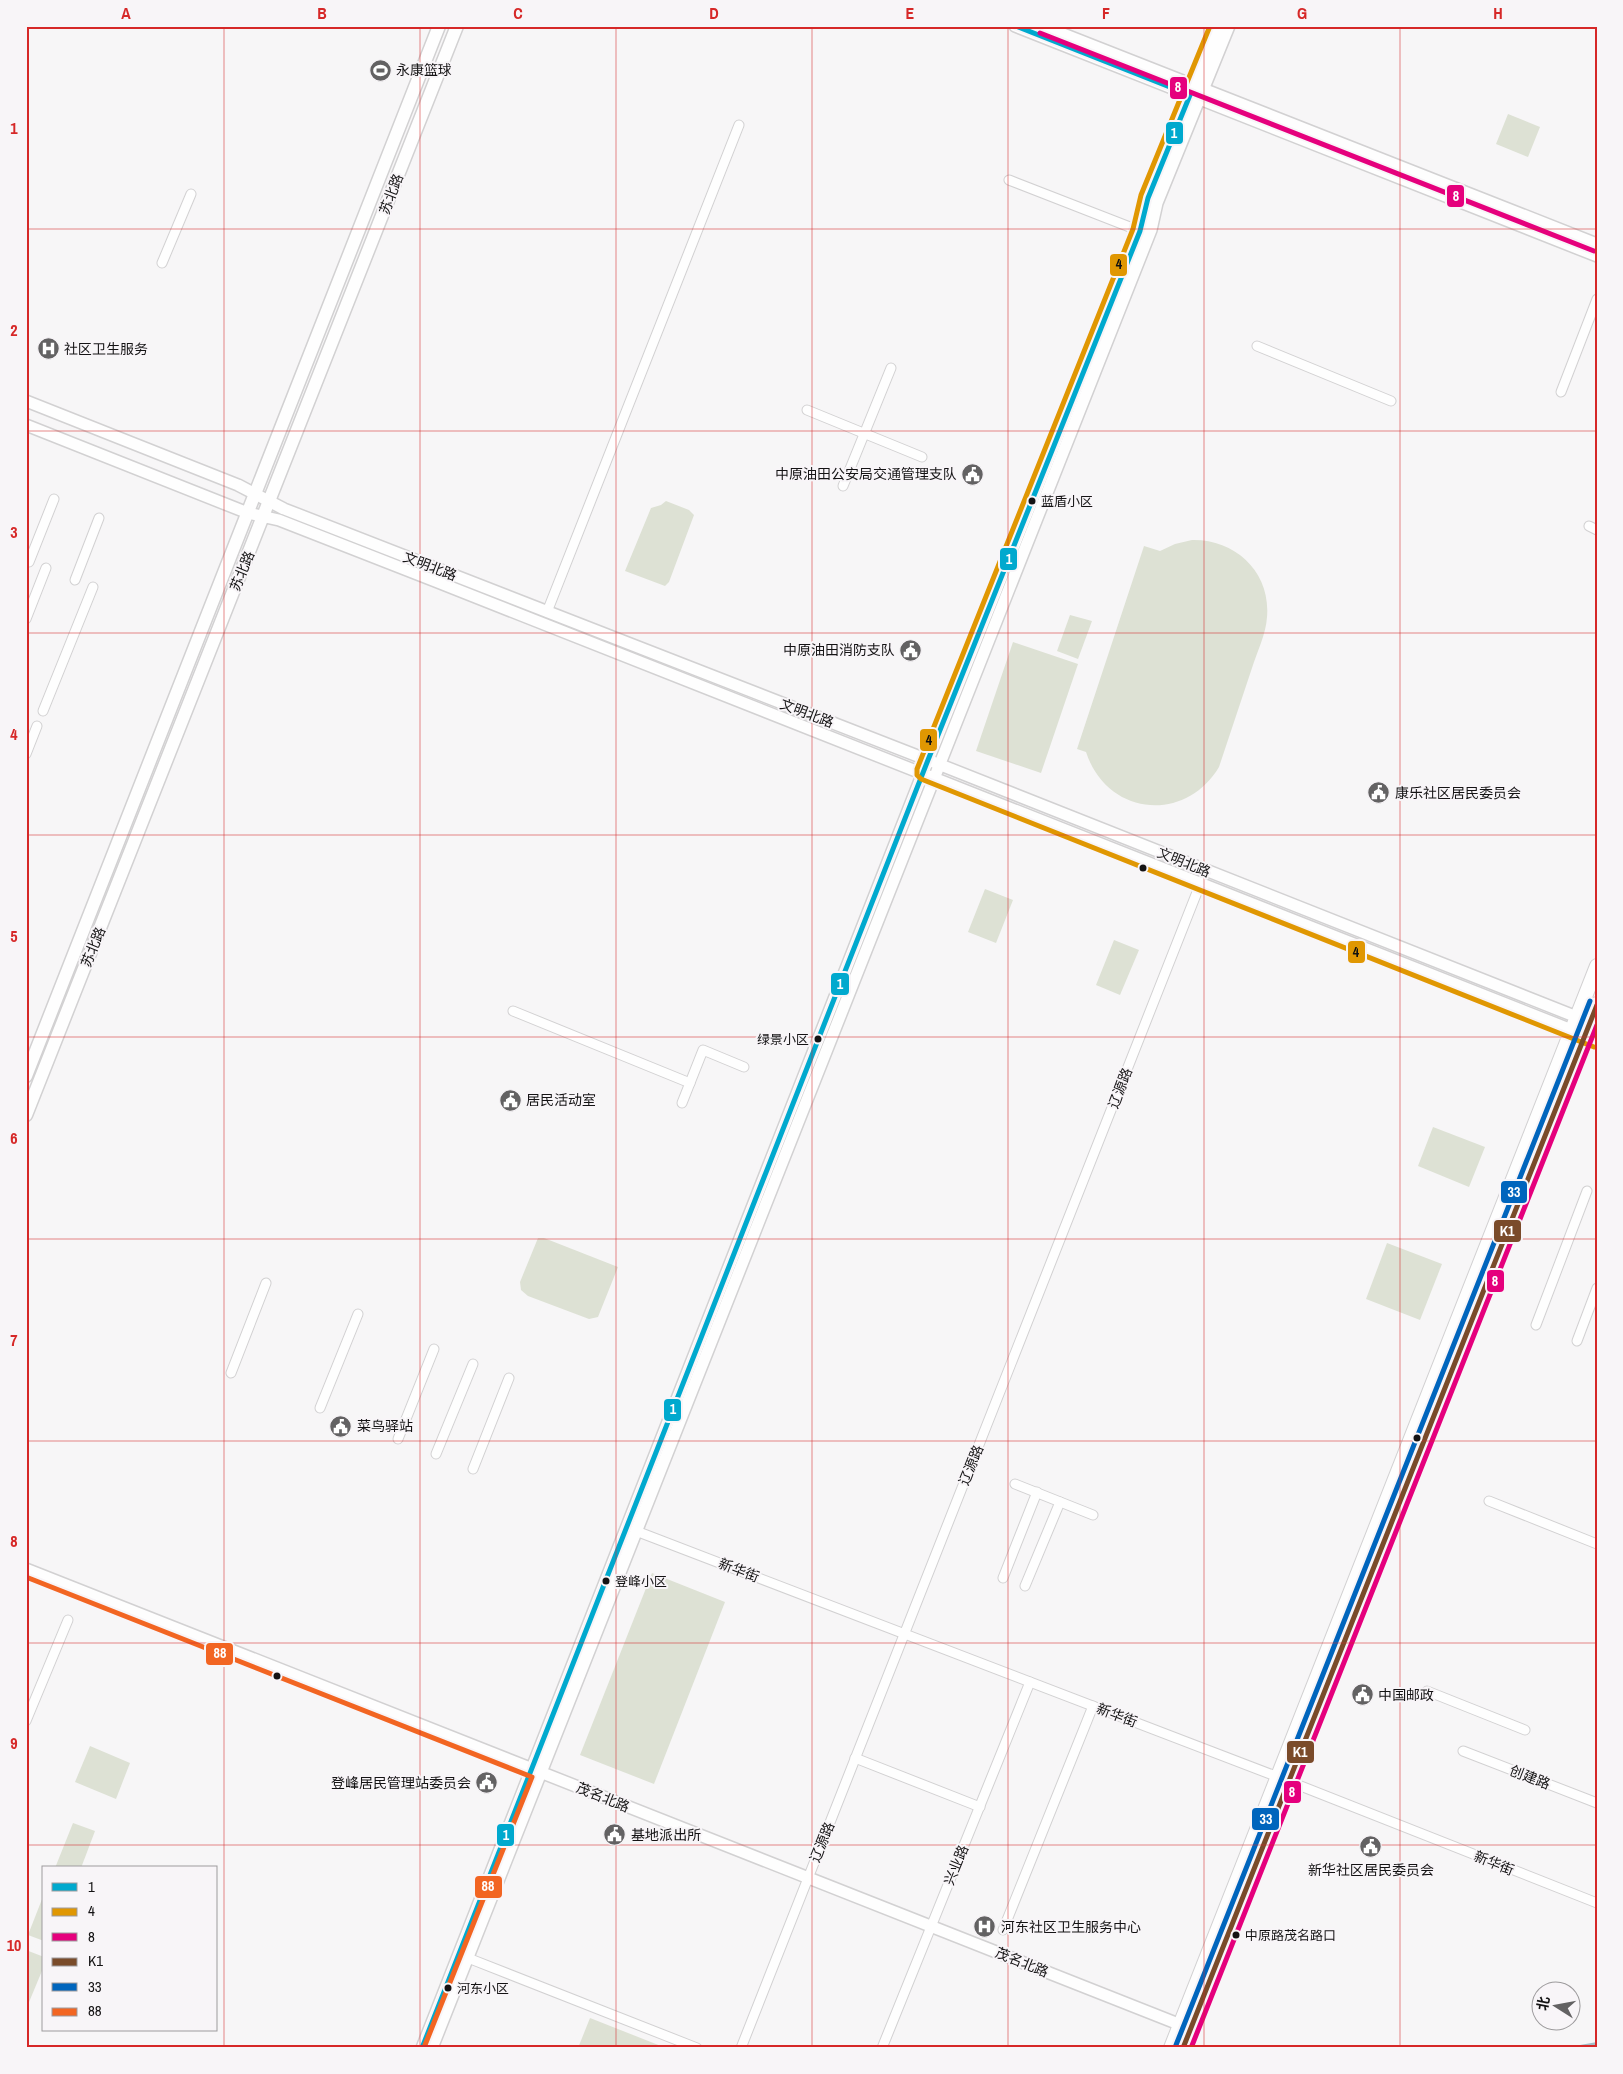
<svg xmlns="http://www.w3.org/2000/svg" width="1623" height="2074" font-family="'Archivo Narrow','Noto Sans SC',sans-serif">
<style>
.green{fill:#dde1d4}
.water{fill:#a0bfc9}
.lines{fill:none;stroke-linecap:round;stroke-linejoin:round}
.minor-casing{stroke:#d2d1d2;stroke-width:11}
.tertiary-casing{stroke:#d2d1d2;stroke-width:14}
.secondary-casing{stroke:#d2d1d2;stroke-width:15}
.primary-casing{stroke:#d2d1d2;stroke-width:16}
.minor{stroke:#fefefe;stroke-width:9}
.tertiary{stroke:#fefefe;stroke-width:11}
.secondary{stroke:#fefefe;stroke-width:12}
.primary{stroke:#fefefe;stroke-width:14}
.bus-1-casing{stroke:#f8f5f8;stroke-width:9}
.bus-2-casing{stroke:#f8f5f8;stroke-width:9}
.bus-3-casing{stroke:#f8f5f8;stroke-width:9}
.bus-4-casing{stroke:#f8f5f8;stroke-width:9}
.bus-5-casing{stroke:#f8f5f8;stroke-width:9}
.bus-6-casing{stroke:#f8f5f8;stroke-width:9}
.bus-1{stroke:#00a9ce;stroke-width:5}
.bus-2{stroke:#e09702;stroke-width:5}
.bus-3{stroke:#e5007d;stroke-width:5}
.bus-4{stroke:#7a4b2a;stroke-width:5}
.bus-5{stroke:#0065bd;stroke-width:5}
.bus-6{stroke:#f26522;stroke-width:5}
.grid{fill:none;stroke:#d62828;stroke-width:1;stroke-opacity:0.55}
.bus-dot{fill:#141314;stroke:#f8f5f8;stroke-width:2}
.labels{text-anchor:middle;stroke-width:4;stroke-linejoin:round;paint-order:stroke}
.bus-label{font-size:13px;fill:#141314;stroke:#f8f5f8;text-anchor:start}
.poi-label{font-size:14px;fill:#141314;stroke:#f8f5f8;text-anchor:start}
.street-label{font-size:14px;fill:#141314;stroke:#f8f5f8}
.line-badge{stroke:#f8f5f8;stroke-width:2}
.badge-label{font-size:14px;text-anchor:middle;font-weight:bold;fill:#fff}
.pale-badge-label{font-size:14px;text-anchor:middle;font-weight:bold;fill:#111}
.neatline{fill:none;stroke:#d62828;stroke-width:2}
.grid-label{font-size:16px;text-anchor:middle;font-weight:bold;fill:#d62828}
</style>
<rect width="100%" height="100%" fill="#f7f6f7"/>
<!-- green -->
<g class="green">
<path d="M1508,114L1540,127L1528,157L1496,144Z"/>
<path d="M666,501L689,510L694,515L669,582L665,586L625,571L651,508L661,505Z"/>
<path d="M1192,540C1235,539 1271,572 1267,617C1266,634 1257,652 1252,668C1241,701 1230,734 1219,767C1185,824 1107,816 1086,752L1077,749L1144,546L1160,551L1175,544Z"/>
<path d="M1070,615L1092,621L1078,659L1057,651Z"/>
<path d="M1013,642L1078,664L1041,773L976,751Z"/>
<path d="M985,889L1013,900L996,943L968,932Z"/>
<path d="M1114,940L1139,950L1120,995L1096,985Z"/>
<path d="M1433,1127L1485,1147L1469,1187L1418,1166Z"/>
<path d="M538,1238H544L618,1267L598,1317L589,1319L528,1296L521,1290L520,1282Z"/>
<path d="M1387,1243L1442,1264L1420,1320L1366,1299Z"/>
<path d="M652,1573L725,1602L654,1784L580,1755Z"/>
<path d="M90,1746L130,1763L116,1799L75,1782Z"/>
<path d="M73,1823L95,1831L81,1868H55Z"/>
<path d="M44,1894V1941L28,1935Z"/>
<path d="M26,1950L44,1957V1966L27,2007Z"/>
<path d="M590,2018L666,2048H578Z"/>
</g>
<!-- water -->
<path class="water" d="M1597,2042V2048H1401L1580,2045Z"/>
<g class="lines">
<defs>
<g id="minor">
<path d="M1009,180L1140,231"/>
<path d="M162,263L191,194"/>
<path d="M1257,346L1391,401"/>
<path d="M1561,392L1597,299"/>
<path d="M807,410L922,457"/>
<path d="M843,486L891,368"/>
<path d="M1589,526L1597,530"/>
<path d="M29,562L54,499"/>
<path d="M75,580L99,518"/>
<path d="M547,612L739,125"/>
<path d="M26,619L46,568"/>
<path d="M43,711L93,587"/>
<path d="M26,754L37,726"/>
<path d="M513,1011L690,1083"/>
<path d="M682,1103L703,1050L744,1067"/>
<path d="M1536,1325L1587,1191"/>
<path d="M1577,1341L1597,1288"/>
<path d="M231,1373L266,1283"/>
<path d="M320,1408L358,1314"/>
<path d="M398,1439L434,1349"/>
<path d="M436,1454L473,1364"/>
<path d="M473,1469L509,1378"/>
<path d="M1015,1484L1093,1515"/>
<path d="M1489,1501L1597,1544"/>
<path d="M636,1531L1278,1777L1597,1903"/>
<path d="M1003,1578L1037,1492"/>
<path d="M1025,1586L1060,1502"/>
<path d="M1427,1691L1525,1730"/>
<path d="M26,1721L68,1620"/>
<path d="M1463,1751L1597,1803"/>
<path d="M855,1758L980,1807"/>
<path d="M1003,1930L1093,1706"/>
<path d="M468,1958L697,2048"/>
<path d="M741,2048L1201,882"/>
<path d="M882,2048L1030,1682"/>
</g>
<g id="tertiary">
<path d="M1015,26L1597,256"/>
<path d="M1043,26L1597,244"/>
<path d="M26,401L238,485L284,509L928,760L1597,1025"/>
<path d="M26,425L248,513L279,520L435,581L1597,1040"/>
<path d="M26,1569L1181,2025"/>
<path d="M422,2048L928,760L1140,231L1148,198L1218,26"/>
<path d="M432,2048L1151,230L1157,203L1229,26"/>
</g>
<g id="secondary">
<path d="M26,1076L439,26"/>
<path d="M26,1115L457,26"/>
</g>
<g id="primary">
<path d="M1171,2048L1597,966"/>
<path d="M1183,2048L1597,1004"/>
</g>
</defs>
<!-- minor casing -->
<use href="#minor" class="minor-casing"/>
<!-- tertiary casing -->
<use href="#tertiary" class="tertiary-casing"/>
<!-- secondary casing -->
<use href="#secondary" class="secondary-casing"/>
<!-- primary casing -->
<use href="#primary" class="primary-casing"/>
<!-- minor -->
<use href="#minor" class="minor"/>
<!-- tertiary -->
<use href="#tertiary" class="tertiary"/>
<!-- secondary -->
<use href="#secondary" class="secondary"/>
<!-- primary -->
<use href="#primary" class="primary"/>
<defs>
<path id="bus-1" d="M422,2048L928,760L1140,231L1148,198L1190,95L1016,26"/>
<path id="bus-2" d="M1210,26L1141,195L1133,229L917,769V775L921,779L1594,1047"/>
<g id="bus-3">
<path d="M1040,33L1594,251"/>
<path d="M1191,2048L1597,1025"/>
</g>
<path id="bus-4" d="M1183,2048L1597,1005"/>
<path id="bus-5" d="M1176,2045L1590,1001"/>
<path id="bus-6" d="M26,1577L532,1777L425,2045"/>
</defs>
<!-- bus-1 casing -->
<use href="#bus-1" class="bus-1-casing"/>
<!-- bus-2 casing -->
<use href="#bus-2" class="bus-2-casing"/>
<!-- bus-3 casing -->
<use href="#bus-3" class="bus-3-casing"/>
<!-- bus-4 casing -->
<use href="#bus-4" class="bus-4-casing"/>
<!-- bus-5 casing -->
<use href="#bus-5" class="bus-5-casing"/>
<!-- bus-6 casing -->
<use href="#bus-6" class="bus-6-casing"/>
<!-- bus-1 -->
<use href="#bus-1" class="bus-1"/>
<!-- bus-2 -->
<use href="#bus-2" class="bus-2"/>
<!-- bus-3 -->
<use href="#bus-3" class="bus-3"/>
<!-- bus-4 -->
<use href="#bus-4" class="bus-4"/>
<!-- bus-5 -->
<use href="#bus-5" class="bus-5"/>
<!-- bus-6 -->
<use href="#bus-6" class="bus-6"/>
</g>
<!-- grid -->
<path class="grid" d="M224,26V2048M420,26V2048M616,26V2048M812,26V2048M1008,26V2048M1204,26V2048M1400,26V2048M26,229H1597M26,431H1597M26,633H1597M26,835H1597M26,1037H1597M26,1239H1597M26,1441H1597M26,1643H1597M26,1845H1597"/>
<!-- icons -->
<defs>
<symbol id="stadium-disc" viewBox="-11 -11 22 22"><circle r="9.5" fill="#636263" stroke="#f8f5f8"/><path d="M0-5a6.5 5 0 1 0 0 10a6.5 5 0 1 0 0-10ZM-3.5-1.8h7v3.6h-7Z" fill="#fff"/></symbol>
<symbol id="hospital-disc" viewBox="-11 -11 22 22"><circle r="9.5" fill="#636263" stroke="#f8f5f8"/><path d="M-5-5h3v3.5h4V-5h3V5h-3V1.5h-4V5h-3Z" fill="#fff"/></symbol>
<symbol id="civic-disc" viewBox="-11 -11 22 22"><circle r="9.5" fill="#636263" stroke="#f8f5f8"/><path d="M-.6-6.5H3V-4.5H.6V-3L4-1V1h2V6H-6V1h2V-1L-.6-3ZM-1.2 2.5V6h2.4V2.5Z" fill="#fff"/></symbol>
</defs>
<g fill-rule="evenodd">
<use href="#stadium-disc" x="368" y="58" width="25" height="25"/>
<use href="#hospital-disc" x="36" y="336" width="25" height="25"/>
<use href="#civic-disc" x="960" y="462" width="25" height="25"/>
<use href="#civic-disc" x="898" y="638" width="25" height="25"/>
<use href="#civic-disc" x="1366" y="780" width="25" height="25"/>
<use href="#civic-disc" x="498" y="1088" width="25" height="25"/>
<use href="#civic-disc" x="328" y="1414" width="25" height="25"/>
<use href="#civic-disc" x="1350" y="1682" width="25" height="25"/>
<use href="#civic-disc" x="474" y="1770" width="25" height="25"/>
<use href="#civic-disc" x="602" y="1822" width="25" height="25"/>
<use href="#civic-disc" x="1358" y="1834" width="25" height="25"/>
<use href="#hospital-disc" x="972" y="1914" width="25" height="25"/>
</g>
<!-- markers -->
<g class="bus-dot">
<circle cx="1032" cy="501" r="4.5"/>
<circle cx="1143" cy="868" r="4.5"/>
<circle cx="818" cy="1039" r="4.5"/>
<circle cx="1417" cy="1438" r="4.5"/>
<circle cx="606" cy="1581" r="4.5"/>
<circle cx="277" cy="1676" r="4.5"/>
<circle cx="1236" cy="1935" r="4.5"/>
<circle cx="448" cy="1988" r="4.5"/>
</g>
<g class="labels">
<!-- bus labels -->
<g class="bus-label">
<text x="1041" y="506">蓝盾小区</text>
<text x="809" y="1044" text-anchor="end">绿景小区</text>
<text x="615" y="1586">登峰小区</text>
<text x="1245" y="1940">中原路茂名路口</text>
<text x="457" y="1993">河东小区</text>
</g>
<!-- poi labels -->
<g class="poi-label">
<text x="396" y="75">永康篮球</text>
<text x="64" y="354">社区卫生服务</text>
<text x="957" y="479" text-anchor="end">中原油田公安局交通管理支队</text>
<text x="895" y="655" text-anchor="end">中原油田消防支队</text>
<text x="1395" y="798">康乐社区居民委员会</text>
<text x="526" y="1105">居民活动室</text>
<text x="357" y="1431">菜鸟驿站</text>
<text x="1378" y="1700">中国邮政</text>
<text x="471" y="1788" text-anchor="end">登峰居民管理站委员会</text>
<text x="631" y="1840">基地派出所</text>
<text x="1371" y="1875" text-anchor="middle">新华社区居民委员会</text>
<text x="1001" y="1932">河东社区卫生服务中心</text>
</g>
<!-- street labels -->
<g class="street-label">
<text transform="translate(391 194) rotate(-69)" y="5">苏北路</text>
<text transform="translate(430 566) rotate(21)" y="5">文明北路</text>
<text transform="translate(242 571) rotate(-68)" y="5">苏北路</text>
<text transform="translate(807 713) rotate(21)" y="5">文明北路</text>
<text transform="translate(1184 862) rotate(22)" y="5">文明北路</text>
<text transform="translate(93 947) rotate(-68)" y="5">苏北路</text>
<text transform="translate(1120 1088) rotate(-69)" y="5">辽源路</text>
<text transform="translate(971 1465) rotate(-68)" y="5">辽源路</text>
<text transform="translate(739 1570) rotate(21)" y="5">新华街</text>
<text transform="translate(1117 1715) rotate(21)" y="5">新华街</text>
<text transform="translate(1530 1777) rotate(21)" y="5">创建路</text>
<text transform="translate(603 1797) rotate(22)" y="5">茂名北路</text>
<text transform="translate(822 1842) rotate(-68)" y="5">辽源路</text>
<text transform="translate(1494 1863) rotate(22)" y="5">新华街</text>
<text transform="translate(956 1865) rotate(-68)" y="5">兴业路</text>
<text transform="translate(1022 1962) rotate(22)" y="5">茂名北路</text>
</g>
</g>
<g class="line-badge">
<rect x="1169" y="76" width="19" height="24" rx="5" fill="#e5007d"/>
<rect x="1165" y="121" width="19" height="24" rx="5" fill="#00a9ce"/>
<rect x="1446" y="184" width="19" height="24" rx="5" fill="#e5007d"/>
<rect x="1109" y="253" width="19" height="24" rx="5" fill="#e09702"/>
<rect x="999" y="547" width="19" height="24" rx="5" fill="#00a9ce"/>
<rect x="919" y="728" width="19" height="24" rx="5" fill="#e09702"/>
<rect x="1347" y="940" width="19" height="24" rx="5" fill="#e09702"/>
<rect x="830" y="972" width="20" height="24" rx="5" fill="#00a9ce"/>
<rect x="1500" y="1180" width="28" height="24" rx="5" fill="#0065bd"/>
<rect x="1493" y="1219" width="29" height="24" rx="5" fill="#7a4b2a"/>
<rect x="1486" y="1269" width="19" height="24" rx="5" fill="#e5007d"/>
<rect x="663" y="1398" width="19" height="24" rx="5" fill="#00a9ce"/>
<rect x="205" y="1642" width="29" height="24" rx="5" fill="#f26522"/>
<rect x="1286" y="1740" width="29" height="24" rx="5" fill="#7a4b2a"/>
<rect x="1283" y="1780" width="19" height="24" rx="5" fill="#e5007d"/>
<rect x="1251" y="1807" width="29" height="24" rx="5" fill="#0065bd"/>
<rect x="496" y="1823" width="19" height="24" rx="5" fill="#00a9ce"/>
<rect x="474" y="1875" width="29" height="24" rx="5" fill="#f26522"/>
</g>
<g class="badge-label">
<text x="1178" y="92">8</text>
<text x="1174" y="138">1</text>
<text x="1456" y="201">8</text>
<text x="1009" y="564">1</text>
<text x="840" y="989">1</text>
<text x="1514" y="1197">33</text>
<text x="1507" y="1236">K1</text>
<text x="1495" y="1286">8</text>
<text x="673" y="1414">1</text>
<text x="220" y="1658">88</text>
<text x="1300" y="1757">K1</text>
<text x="1292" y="1797">8</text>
<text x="1266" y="1824">33</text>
<text x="506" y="1840">1</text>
<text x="488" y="1891">88</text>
</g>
<g class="pale-badge-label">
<text x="1119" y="269">4</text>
<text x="929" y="745">4</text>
<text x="1356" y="957">4</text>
</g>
<!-- border -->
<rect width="1623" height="2074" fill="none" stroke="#f8f5f8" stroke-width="55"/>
<!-- legend -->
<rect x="42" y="1866" width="175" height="165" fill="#f8f5f8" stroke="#9d9b9d"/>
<rect x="52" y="1883" width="25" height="8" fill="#00a9ce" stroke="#9d9b9d"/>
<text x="88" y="1892" font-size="15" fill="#141314">1</text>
<rect x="52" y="1908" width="25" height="8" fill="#e09702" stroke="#9d9b9d"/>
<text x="88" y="1916" font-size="15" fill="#141314">4</text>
<rect x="52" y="1933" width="25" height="8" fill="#e5007d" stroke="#9d9b9d"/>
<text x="88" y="1942" font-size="15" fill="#141314">8</text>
<rect x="52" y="1958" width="25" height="8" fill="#7a4b2a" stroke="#9d9b9d"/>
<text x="88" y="1966" font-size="15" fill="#141314">K1</text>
<rect x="52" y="1983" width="25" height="8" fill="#0065bd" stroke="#9d9b9d"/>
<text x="88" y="1992" font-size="15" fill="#141314">33</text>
<rect x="52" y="2008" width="25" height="8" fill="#f26522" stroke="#9d9b9d"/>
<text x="88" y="2016" font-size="15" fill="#141314">88</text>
<!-- north arrow -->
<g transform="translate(1556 2006) rotate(281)"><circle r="24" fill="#f8f5f8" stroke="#9d9b9d"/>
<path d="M0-4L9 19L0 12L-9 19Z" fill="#636263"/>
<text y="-8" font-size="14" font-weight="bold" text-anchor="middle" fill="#141314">北</text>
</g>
<rect x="28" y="28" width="1568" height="2018" class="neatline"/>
<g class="grid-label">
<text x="126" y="19">A</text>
<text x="322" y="19">B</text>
<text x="518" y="19">C</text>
<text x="714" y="19">D</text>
<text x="910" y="19">E</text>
<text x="1106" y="19">F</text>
<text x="1302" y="19">G</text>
<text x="1498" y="19">H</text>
<text x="14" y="134">1</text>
<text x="14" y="336">2</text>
<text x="14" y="538">3</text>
<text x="14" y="740">4</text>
<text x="14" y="942">5</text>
<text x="14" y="1144">6</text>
<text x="14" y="1346">7</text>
<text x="14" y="1547">8</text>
<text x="14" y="1749">9</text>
<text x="14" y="1951">10</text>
</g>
</svg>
